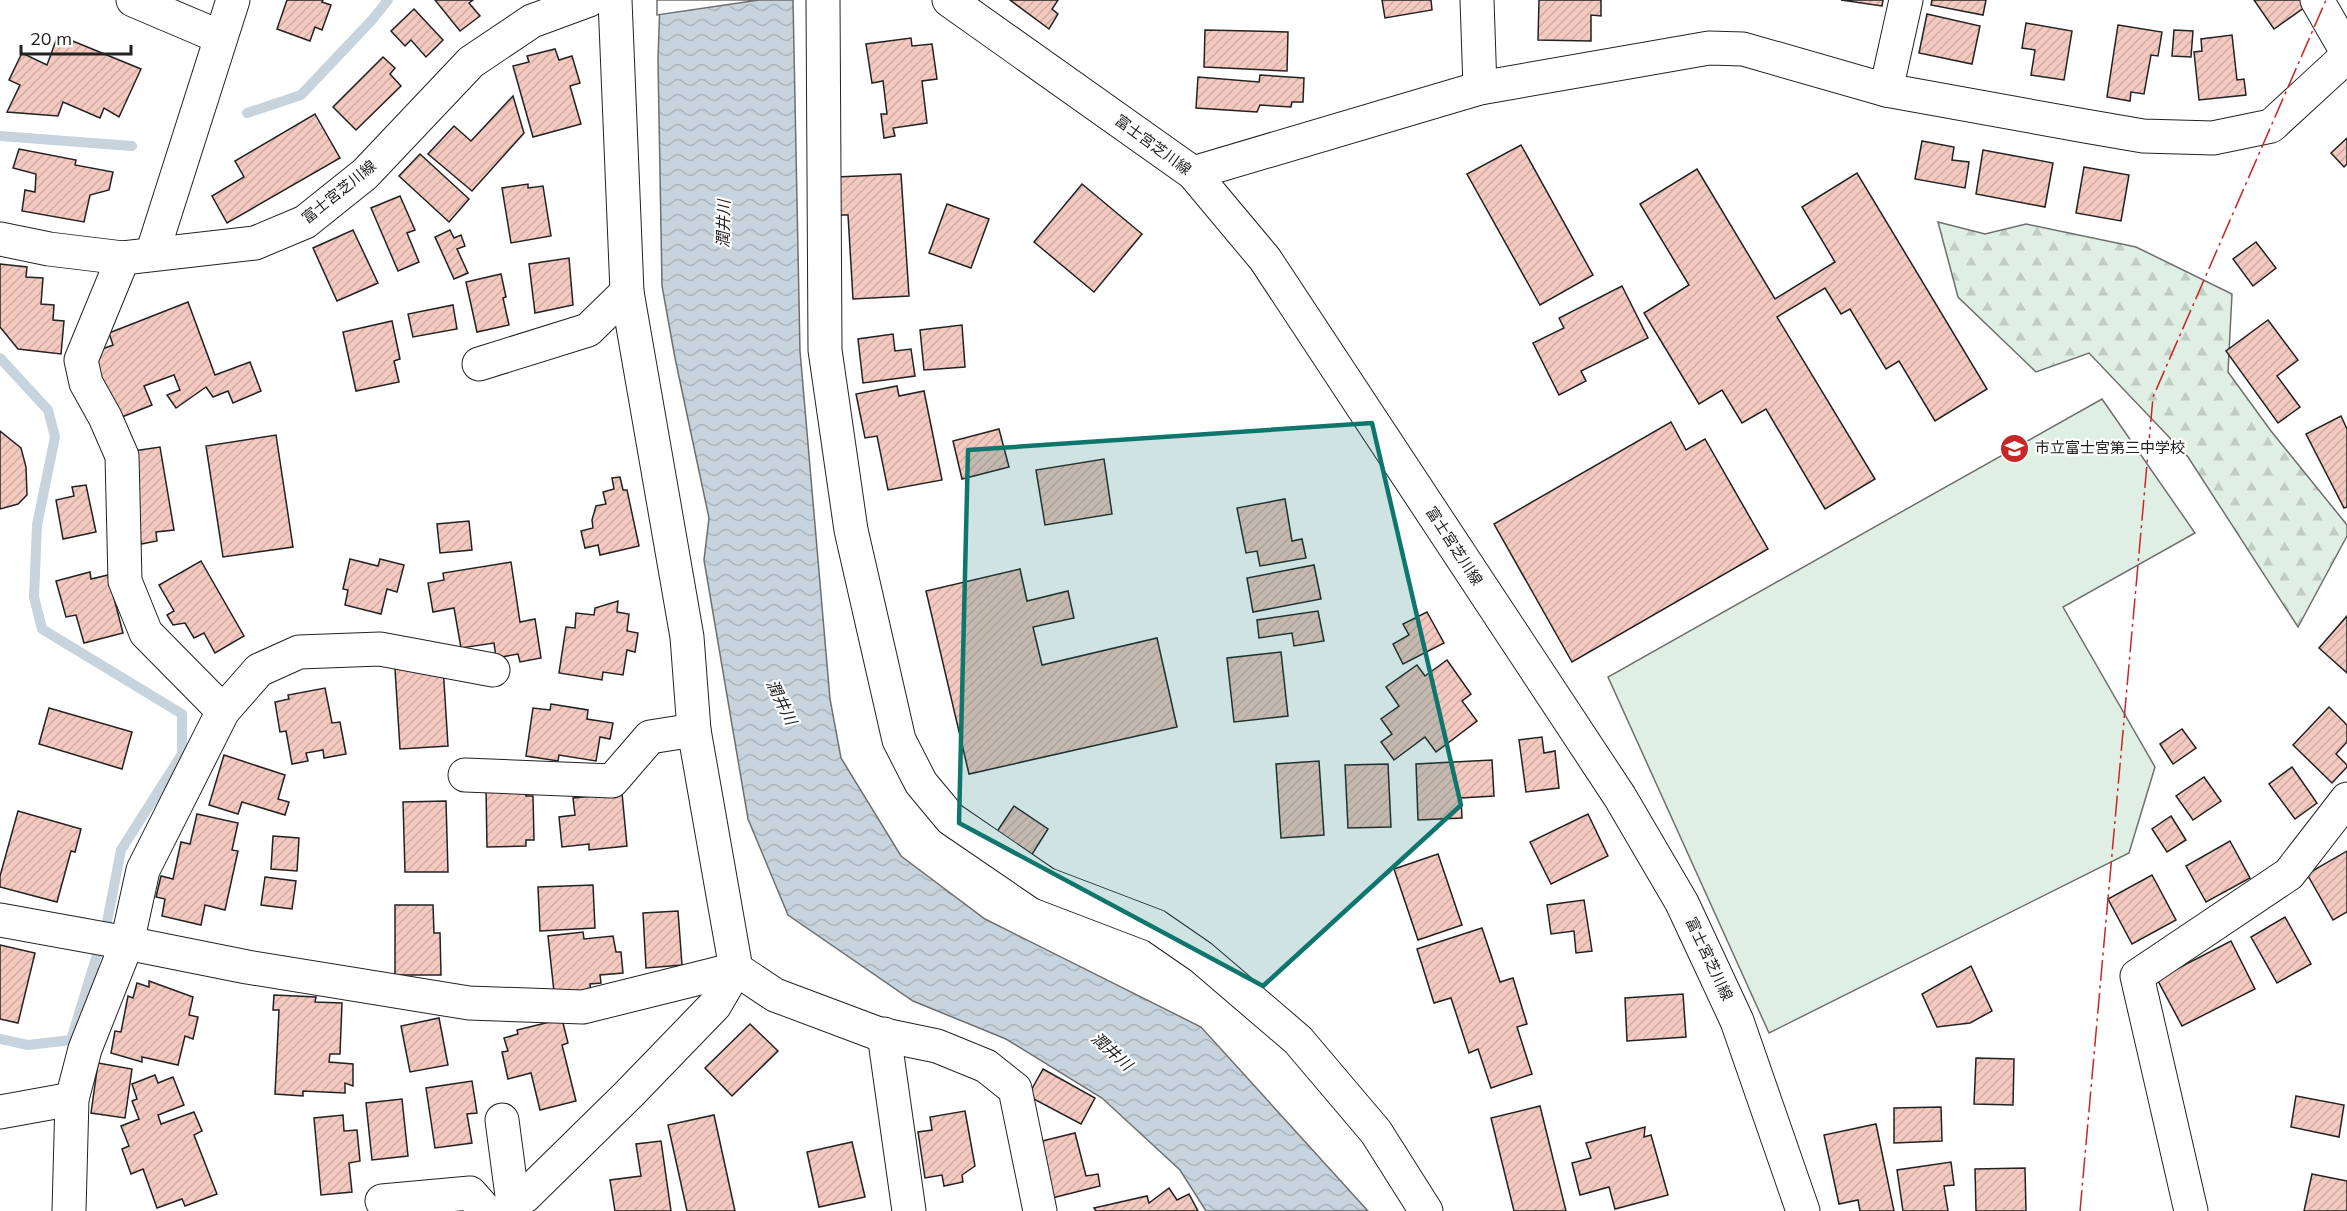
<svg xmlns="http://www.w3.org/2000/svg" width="2347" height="1211" font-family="Mulish,'Noto Sans JP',sans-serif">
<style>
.forest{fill:url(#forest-firs);stroke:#6f6f6f;stroke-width:1.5}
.garden{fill:#e0efe3;stroke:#6f6f6f;stroke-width:1.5}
.water{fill:url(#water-waves);stroke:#6f6f6f;stroke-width:1.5}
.pier{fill:#fff;stroke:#6f6f6f;stroke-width:1.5}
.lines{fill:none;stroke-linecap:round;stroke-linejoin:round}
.stream{stroke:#c7d3dd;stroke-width:10}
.building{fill:url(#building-hatch);stroke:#222;stroke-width:1.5}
.minor-casing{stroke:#222;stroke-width:35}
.major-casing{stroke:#222;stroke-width:35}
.minor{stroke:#fff;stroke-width:33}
.major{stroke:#fff;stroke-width:33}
.power{stroke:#c62828;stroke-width:1.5;stroke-dasharray:21 4.5 3 4.5;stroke-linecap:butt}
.marked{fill:#0f766e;fill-opacity:0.2;stroke:#0f766e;stroke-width:4.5;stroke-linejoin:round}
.labels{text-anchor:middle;stroke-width:4.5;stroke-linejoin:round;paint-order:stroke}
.street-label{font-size:15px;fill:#222;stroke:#fff}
.poi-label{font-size:15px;fill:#222;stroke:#fff;text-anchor:start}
.water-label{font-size:16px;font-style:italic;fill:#222;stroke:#fff}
</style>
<defs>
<pattern id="forest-firs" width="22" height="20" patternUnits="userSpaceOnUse" patternTransform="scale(1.5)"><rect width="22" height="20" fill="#e0efe3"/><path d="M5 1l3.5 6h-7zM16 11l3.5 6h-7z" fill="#c0cdc2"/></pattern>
<pattern id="water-waves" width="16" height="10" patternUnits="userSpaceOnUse" patternTransform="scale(1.5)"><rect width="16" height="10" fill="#c7d3dd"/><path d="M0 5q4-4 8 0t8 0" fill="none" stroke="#abb5bd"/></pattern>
<pattern id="building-hatch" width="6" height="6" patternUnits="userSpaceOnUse" patternTransform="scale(1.5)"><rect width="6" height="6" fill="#f3c9c0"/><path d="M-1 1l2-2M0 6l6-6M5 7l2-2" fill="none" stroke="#d0aca5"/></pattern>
</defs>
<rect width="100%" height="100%" fill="#fff"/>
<!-- forest -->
<path class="forest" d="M1938,222L1985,234L2026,224L2136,247L2232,294L2228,372L2271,431L2347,525V536L2298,627L2188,457L2089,353L2036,372L1958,297Z"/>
<!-- garden -->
<path class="garden" d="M2102,399L2195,533L2063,607L2155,767L2129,853L1769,1033L1608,677Z"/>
<!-- water -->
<path class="water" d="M660,0H793L800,351L830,699L841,758L901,856L985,919L1201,1027L1368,1211H1206L1180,1170L1102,1098L1006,1039L913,1001L788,915L748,819L704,560L709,518L675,358L662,286L658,60Z"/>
<!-- pier -->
<path class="pier" d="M657,0H759L657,15Z"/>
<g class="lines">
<!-- stream -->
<g class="stream">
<path d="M247,113L301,95L372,20L388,0"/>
<path d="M0,136L132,146"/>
<path d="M0,358L48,410L55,437L37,525L34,597L42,629L182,714V754L121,850L107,922L71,1040L28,1045L0,1039"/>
</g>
</g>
<!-- building -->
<g class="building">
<path d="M287,0H323L322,2L331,5L322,30L315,27L310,41L277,29Z"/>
<path d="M435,0H473L469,3L480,16L460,31Z"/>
<path d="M1010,0H1058L1052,9L1058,14L1049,29Z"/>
<path d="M1382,0H1431L1432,10L1385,18Z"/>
<path d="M1539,0H1601V16L1591,15V41L1538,40Z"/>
<path d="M1841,0H1883L1882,6Z"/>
<path d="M1932,0H1986L1983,15L1931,5Z"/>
<path d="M2254,0H2305L2308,5L2274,29Z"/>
<path d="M414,9L443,40L426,57L411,40L405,46L391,31Z"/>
<path d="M1927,14L1980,26L1972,64L1919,53Z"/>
<path d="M2026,23L2072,31L2064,80L2031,75L2035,50L2022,48Z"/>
<path d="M2118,25L2162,32L2158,56L2151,55L2144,94L2131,92L2130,101L2107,97Z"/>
<path d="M1205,30L1288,32L1287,71L1204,67Z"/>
<path d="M2174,30L2193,31L2191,57L2172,56Z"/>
<path d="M58,35L141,69L119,117L104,108L100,118L63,102L58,116L7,112L20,85L9,80L22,53L47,65Z"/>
<path d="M2232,35L2237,80L2244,79L2246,95L2199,100L2194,52L2202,51L2201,39Z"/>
<path d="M911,38L912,46L932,44L937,79L922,81L927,123L893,128L895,136L884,138L881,114H887L883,81L872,83L866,44Z"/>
<path d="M555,49L559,60L572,56L580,83L570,86L581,124L533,137L513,66L529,62L527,56Z"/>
<path d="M383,57L395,68L390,74L401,86L356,130L333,107Z"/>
<path d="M1260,75L1304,78L1303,102H1292L1291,107L1260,105L1257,112L1196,108L1198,77L1259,82Z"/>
<path d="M513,96L524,133L472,191L428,154L454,126L471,141Z"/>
<path d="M315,114L340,158L227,223L212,196L244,177L235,161Z"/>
<path d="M2347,138V164L2344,167L2331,153Z"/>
<path d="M1922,141L1954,147L1952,160L1969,162L1965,188L1915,179Z"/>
<path d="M1521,145L1593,275L1540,305L1467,174Z"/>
<path d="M19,149L76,160L75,165L113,172L109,190L90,195L84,222L22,211L25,190L35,192L36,174L13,168Z"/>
<path d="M1983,150L2053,163L2045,207L1976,194Z"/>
<path d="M420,154L469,199L449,222L399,176Z"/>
<path d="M2084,167L2129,175L2121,221L2076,213Z"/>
<path d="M1697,169L1775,299L1835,262L1802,207L1857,173L1987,389L1935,421L1899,361L1886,369L1850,309L1841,314L1825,288L1777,317L1875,479L1825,509L1766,409L1742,423L1722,390L1699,404L1644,313L1689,285L1640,204Z"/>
<path d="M901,174L909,296L853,299L848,215H839L837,177Z"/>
<path d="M528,184V188L543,186L551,236L511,243L502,188Z"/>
<path d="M1082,184L1142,234L1094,292L1034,242Z"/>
<path d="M400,196L415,230L407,233L419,262L398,271L371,208Z"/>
<path d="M947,204L989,219L971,268L929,253Z"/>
<path d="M353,230L378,283L337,301L313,248Z"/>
<path d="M450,230L454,238L461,235L465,246L457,249L468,273L454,279L435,237Z"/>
<path d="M2256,242L2276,268L2253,286L2233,259Z"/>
<path d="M569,258L573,305L535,313L529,264Z"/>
<path d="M0,264L27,267L26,277L43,278L41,304L54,305L53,320L64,321L61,354L18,349L0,327Z"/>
<path d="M501,274L506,297L503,298L509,325L477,332L466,282Z"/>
<path d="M1622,286L1648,338L1581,371L1586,381L1559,395L1533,343L1564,328L1559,318Z"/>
<path d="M188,302L215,375L250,362L261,391L233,403L228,391L213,397L206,387L176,408L167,395L180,390L174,375L144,386L152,405L112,421L86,355L113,345L109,333Z"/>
<path d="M453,305L457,329L413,337L408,314Z"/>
<path d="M2268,320L2298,360L2277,376L2300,407L2278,423L2226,351Z"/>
<path d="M392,321L400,359L394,361L399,382L356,391L343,332Z"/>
<path d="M962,325L965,367L924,370L920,330Z"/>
<path d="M893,334L895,351L911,349L915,376L863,383L858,339Z"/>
<path d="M897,386L899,396L924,391L942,480L888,490L877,436L865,438L856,394Z"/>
<path d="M2341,416L2347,429V507L2344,508L2306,434Z"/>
<path d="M1671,422L1686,450L1705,439L1768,549L1572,662L1494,524Z"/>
<path d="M999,429L1009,467L962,479L953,441Z"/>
<path d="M0,431L21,448L26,467L27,495L18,504L0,509Z"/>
<path d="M276,435L293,547L223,557L206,446Z"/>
<path d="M160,447L174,530L156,532L157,541L141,544L127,452Z"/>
<path d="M1104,459L1112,514L1045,525L1036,470Z"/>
<path d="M620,477L623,490H627L639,546L600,555L598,545L585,548L581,531L593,528L592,520L596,506L606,504L603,492L614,489L612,478Z"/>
<path d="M86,485L96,532L63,539L56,500L74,496L72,487Z"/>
<path d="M1285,499L1292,541L1302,539L1306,558L1260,566L1257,551L1246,553L1237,508Z"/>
<path d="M469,521L472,550L440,553L437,524Z"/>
<path d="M350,559L378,566L380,559L404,565L397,592L387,589L381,614L345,605L348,590L343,589Z"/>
<path d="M201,561L244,636L215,653L204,633L194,638L185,623L173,625L167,615L174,611L159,585Z"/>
<path d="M511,562L520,622L535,619L541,658L520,662L518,654L496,658L494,643L461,648L454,608L433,612L428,583L444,580L443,573Z"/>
<path d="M1314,565L1321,599L1253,612L1247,578Z"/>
<path d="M1020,569L1027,601L1068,591L1074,618L1033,627L1042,665L1157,638L1177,727L969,774L926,591Z"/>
<path d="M90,572L91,579L108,575L123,633L84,643L76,615L66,617L56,581Z"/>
<path d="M618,601L617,612L629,614L627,631L638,633L635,652L627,650L623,675L603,672L602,680L559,673L566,627L575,628L576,613L594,615L595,608Z"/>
<path d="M1318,611L1324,641L1294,646L1292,633L1259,638L1257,620Z"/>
<path d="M1427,612L1444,643L1403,664L1393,644L1409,635L1403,624Z"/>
<path d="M2347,616V673L2319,648Z"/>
<path d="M1281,652L1288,716L1234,722L1227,658Z"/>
<path d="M1447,660L1471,694L1462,701L1477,721L1436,752L1425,737L1394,760L1381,742L1392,734L1381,719L1399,706L1386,687L1417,665L1425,676Z"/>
<path d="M443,666L448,746L400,749L395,669Z"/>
<path d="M325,688L332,723L340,722L346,754L324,758L323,750L306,753L308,761L292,764L286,731L280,732L275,702L289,699L288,695Z"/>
<path d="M551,704L588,710L587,719L613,723L610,739L600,737L596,761L559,755L558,761L526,756L533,708L550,710Z"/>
<path d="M2329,707L2347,725V742L2336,754L2347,765V767L2332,783L2293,745Z"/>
<path d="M49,708L132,732L122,769L39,744Z"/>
<path d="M2182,729L2196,748L2173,764L2160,744Z"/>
<path d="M1542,737L1544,753L1555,751L1559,788L1526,792L1519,740Z"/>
<path d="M224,755L285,775L278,799L289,802L285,815L242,802L238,814L209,805Z"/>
<path d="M1492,760L1494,796L1461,798L1462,818L1418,820L1416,764Z"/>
<path d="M1319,761L1324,835L1281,838L1276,764Z"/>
<path d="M1388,764L1391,827L1348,828L1345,765Z"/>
<path d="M2292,767L2317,803L2295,819L2269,784Z"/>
<path d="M2204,777L2221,801L2193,820L2176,796Z"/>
<path d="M525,788L526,796H533L534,840H526V846L487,847L486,789Z"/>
<path d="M622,793L627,846L589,850V844L562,847L559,817L575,815L573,798Z"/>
<path d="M446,801L448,872H405L403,802Z"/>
<path d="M1014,806L1048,829L1031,856L996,833Z"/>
<path d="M18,811L81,829L75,852L71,851L57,902L0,887V876Z"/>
<path d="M197,814L238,823L232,850L238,851L225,910L205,905L201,925L162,916L165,899L156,897L161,876L173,879L181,842L190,844Z"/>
<path d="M1588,814L1608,856L1551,884L1530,842Z"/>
<path d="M2171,816L2186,840L2167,852L2152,829Z"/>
<path d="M273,836L299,838L297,871L271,869Z"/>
<path d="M2230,841L2250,878L2206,902L2186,866Z"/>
<path d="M2347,851V912L2333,920L2307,874Z"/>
<path d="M1438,854L1462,925L1418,940L1394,869Z"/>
<path d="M2152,875L2176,920L2132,944L2108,899Z"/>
<path d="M265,877L296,881L292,909L261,905Z"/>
<path d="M593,885L595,928L540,931L538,887Z"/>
<path d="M1584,900L1592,951L1576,953L1574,931L1551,934L1547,905Z"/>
<path d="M395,905H433L434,933H440L441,975H395Z"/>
<path d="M678,911L682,965L646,968L643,913Z"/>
<path d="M2285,917L2311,964L2277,983L2251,937Z"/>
<path d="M1482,928L1500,982L1513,978L1527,1024L1517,1027L1532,1074L1491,1088L1478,1049L1469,1053L1451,998L1434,1003L1417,949Z"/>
<path d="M583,932L584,939L613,936L616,952H621L623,973L600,975L601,983L590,984L591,995L554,992L548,936Z"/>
<path d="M2231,941L2255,989L2182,1026L2157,979Z"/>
<path d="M0,945L35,953L18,1023L0,1019Z"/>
<path d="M1971,966L1992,1011L1970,1023L1937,1027L1922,994Z"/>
<path d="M149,981L193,997L189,1015L198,1017L193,1039L185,1036L178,1065L142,1057V1062L111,1053L115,1031L121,1032L128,996L133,998L137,983L149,987Z"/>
<path d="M1683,994L1686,1037L1627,1041L1625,998Z"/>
<path d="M274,995L316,997L315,1002L342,1003L340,1054H330L329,1062L353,1064V1086L345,1083V1093L303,1091V1096L275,1094L279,1010H273Z"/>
<path d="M439,1018L448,1065L410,1072L401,1026Z"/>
<path d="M562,1019L568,1043L562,1045L576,1101L540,1110L531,1073L508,1079L502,1052L508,1051L504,1038L518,1034L517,1030Z"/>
<path d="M750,1024L778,1051L732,1096L705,1068Z"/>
<path d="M1976,1058L2014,1059L2013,1105L1974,1104Z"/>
<path d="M98,1063L132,1069L125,1118L91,1113Z"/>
<path d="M1043,1069L1095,1098L1081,1124L1028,1096Z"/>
<path d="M155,1075L158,1083L173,1077L184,1105L158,1115L161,1124L194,1112L202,1131L194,1135L217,1194L185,1206L182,1199L157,1208L143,1169L131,1174L122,1149L129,1146L121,1126L139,1119L132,1101L137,1099L132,1084Z"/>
<path d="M472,1081L477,1113L467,1114L472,1143L435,1148L426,1088Z"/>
<path d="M2296,1096L2344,1105L2339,1137L2291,1127Z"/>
<path d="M402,1099L408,1156L372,1160L366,1103Z"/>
<path d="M1540,1106L1566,1211H1514L1491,1118Z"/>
<path d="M1941,1107L1942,1141L1894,1143V1108Z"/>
<path d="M965,1111L975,1166L962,1175L963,1182L944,1186L942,1175L925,1178L918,1132L932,1130L930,1117Z"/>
<path d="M343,1115L344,1131L357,1130L360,1161L349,1163L352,1192L321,1195L314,1118Z"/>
<path d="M714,1115L735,1211H687L668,1125Z"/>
<path d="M1876,1124L1894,1211H1860L1858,1200L1839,1204L1824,1135Z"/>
<path d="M1645,1127L1644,1137L1651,1135L1668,1195L1615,1209L1609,1187L1580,1195L1572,1163L1591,1158L1586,1143Z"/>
<path d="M1075,1133L1086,1176L1098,1174L1100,1186L1048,1199L1034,1143Z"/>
<path d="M661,1141L671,1211H615L610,1180L641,1176L636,1144Z"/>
<path d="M852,1142L865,1197L819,1207L807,1152Z"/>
<path d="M1951,1162L1954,1185L1944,1186L1948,1211H1903L1897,1170Z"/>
<path d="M2025,1168L2026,1211H1976L1975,1169Z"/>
<path d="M2312,1174L2347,1181V1211H2304Z"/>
<path d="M1169,1188L1177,1200L1189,1194L1198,1211H1096L1094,1208L1147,1196L1149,1203Z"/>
</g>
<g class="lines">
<defs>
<g id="minor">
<path d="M133,0L220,37"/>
<path d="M823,0L825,350L851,530L899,740L921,783L951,819L1046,884L1156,926L1201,957L1298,1040L1376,1132L1426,1211"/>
<path d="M1477,0L1480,88"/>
<path d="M2317,0L2347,52"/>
<path d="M1886,90L1906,0"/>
<path d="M1193,173L1480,88L1709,48L1743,49L1886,90L2085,126L2143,136L2213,138L2271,126L2347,56"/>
<path d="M152,254L233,0"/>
<path d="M123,258L81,360L86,383L105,417L122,456L125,581L146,633L223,711"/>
<path d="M479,364L588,330L627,292"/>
<path d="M465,775L612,781L650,737L694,730"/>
<path d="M0,920L127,943L143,870L223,711L259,670L299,652L380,649L493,670"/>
<path d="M884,1034L909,1211"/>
<path d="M0,1112L72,1099"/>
<path d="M502,1120L514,1211"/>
<path d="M382,1201L470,1193L486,1211"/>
<path d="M69,1211L72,1099L85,1049L127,943L247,967L469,1003L583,1007L736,969L775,995L879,1034L937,1046L986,1066L1015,1089L1040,1211"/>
<path d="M504,1211L525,1196L629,1094L715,1005L736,969L694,730L687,637L627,292L615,0"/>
<path d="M2191,1211L2137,976L2289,874L2347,799"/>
</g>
<g id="major">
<path d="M949,0L1193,173L1265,259L1620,797L1682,903L1737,1021L1803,1211"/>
<path d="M0,239L49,249L123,258L255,243L305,222L365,174L471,62L532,21L589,0"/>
</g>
</defs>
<!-- minor casing -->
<use href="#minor" class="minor-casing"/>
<!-- major casing -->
<use href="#major" class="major-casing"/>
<!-- minor -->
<use href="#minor" class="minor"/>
<!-- major -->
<use href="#major" class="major"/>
<!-- power -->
<path class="power" d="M2080,1211L2153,397L2326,0"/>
</g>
<!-- marked area -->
<path class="marked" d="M1372,423L1461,805L1263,986L959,823L968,450Z"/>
<!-- icons -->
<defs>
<symbol id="school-disc" viewBox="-11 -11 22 22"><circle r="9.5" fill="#c62828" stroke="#fff"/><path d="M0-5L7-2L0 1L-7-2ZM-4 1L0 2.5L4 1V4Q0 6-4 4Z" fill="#fff"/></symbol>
</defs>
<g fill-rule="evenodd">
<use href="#school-disc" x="1998" y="432" width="33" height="33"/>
</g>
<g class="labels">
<!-- street labels -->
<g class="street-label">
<text transform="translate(1153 145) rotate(36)" y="5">富士宮芝川線</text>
<text transform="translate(339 192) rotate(-39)" y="5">富士宮芝川線</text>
<text transform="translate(1454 546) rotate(57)" y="5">富士宮芝川線</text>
<text transform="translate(1709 959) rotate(65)" y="5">富士宮芝川線</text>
</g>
<!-- poi labels -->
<g class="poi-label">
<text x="2035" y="453">市立富士宮第三中学校</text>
</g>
<!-- water labels -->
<g class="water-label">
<text transform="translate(723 224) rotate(-89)" y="6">潤井川</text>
<text transform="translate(782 702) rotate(64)" y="6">潤井川</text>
<text transform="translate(1112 1051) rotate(42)" y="6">潤井川</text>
</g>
</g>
<!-- scale -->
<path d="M21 45v9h110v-9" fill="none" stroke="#222222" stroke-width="3"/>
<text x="30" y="45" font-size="18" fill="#222222" stroke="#ffffff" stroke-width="4.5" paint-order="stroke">20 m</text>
</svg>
